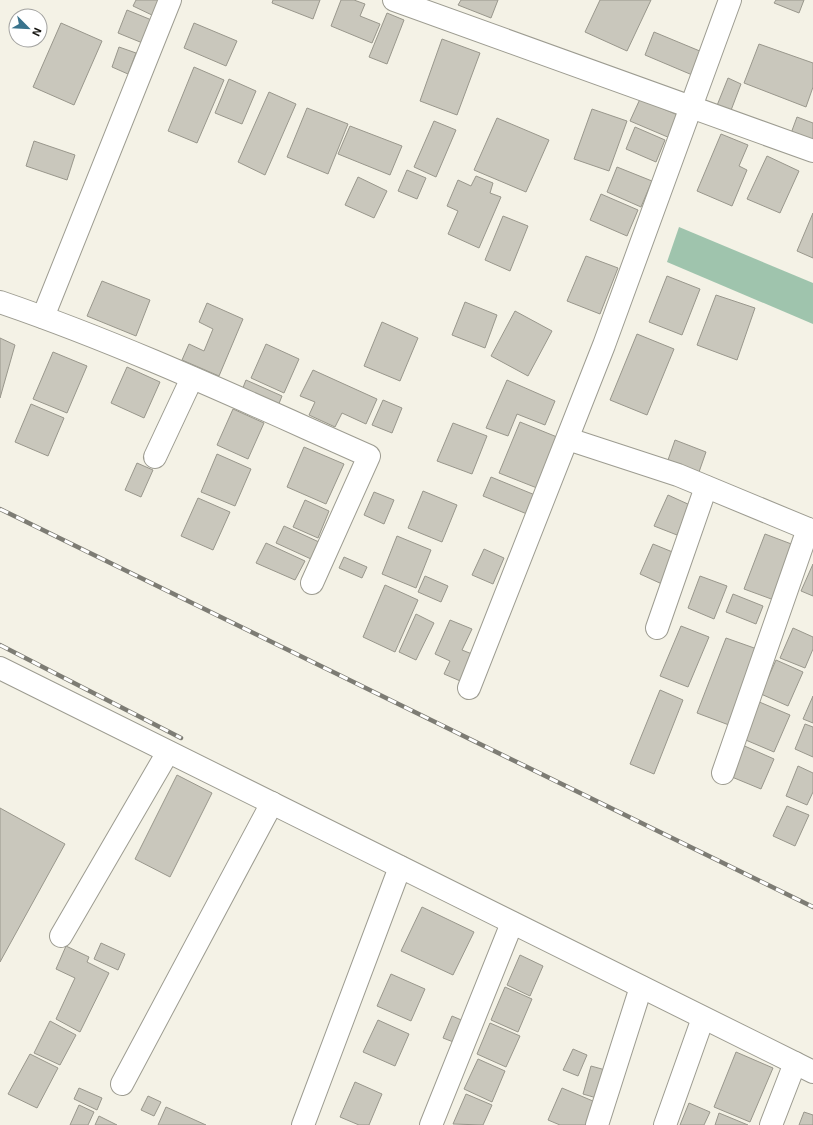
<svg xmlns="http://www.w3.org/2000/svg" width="813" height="1125" font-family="'Exo 2',sans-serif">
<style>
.forest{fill:#9fc4ad}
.building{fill:#c9c7bc;stroke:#99978c}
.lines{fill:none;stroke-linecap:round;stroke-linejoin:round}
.minor-casing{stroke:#9d9c91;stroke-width:24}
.minor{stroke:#fff;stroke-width:22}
.rail-casing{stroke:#7d7c74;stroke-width:4.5}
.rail{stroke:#fff;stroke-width:3;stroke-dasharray:9;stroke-linecap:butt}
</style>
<rect width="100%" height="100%" fill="#f4f2e6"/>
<!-- forest -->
<path class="forest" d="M679,227L813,283V324L667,262Z"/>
<!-- building -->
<g class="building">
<path d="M136,0H162L154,16L133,6Z"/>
<path d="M273,0H320L313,19L272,3Z"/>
<path d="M341,0H354L365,4L360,16L380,24L372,43L331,26Z"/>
<path d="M461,0H498L491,18L458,5Z"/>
<path d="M600,0H651L627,51L585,32Z"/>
<path d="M776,0H804L799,13L774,3Z"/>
<path d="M127,10L154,21L145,44L118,33Z"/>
<path d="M387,13L404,20L387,64L369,57Z"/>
<path d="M61,23L102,41L74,105L33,87Z"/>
<path d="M194,23L237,41L226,66L184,48Z"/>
<path d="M654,32L707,54L697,77L645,55Z"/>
<path d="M442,39L480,53L457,115L420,101Z"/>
<path d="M759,44L813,63V87L806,107L744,83Z"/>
<path d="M119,47L136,53L128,74L112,67Z"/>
<path d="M194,67L224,80L197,143L168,131Z"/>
<path d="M728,78L741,84L730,113L716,108Z"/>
<path d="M229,79L256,91L242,124L215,113Z"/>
<path d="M269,92L296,104L265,175L238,162Z"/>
<path d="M640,99L680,116L670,138L630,121Z"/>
<path d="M307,108L348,124L328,174L287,157Z"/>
<path d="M592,109L627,121L609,171L574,159Z"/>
<path d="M797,117L813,123V138L811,144L790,136Z"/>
<path d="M497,118L549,140L526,192L474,170Z"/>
<path d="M434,121L456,130L436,177L414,167Z"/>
<path d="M350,126L402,146L390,175L338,154Z"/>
<path d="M635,127L665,140L656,162L626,149Z"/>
<path d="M721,134L748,145L739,166L747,170L732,206L697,191Z"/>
<path d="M34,141L75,155L67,180L26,166Z"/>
<path d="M767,156L799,171L780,213L747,199Z"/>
<path d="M617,167L652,181L641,207L607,192Z"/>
<path d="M407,170L426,178L417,199L398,191Z"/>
<path d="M476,176L493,183L490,193L501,197L479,248L448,234L458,211L447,206L458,180L471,186Z"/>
<path d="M358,177L387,191L374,218L345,205Z"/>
<path d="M601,194L638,210L627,236L590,220Z"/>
<path d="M813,213V258L797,251Z"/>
<path d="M503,216L528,226L510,271L485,260Z"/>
<path d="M586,256L618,268L600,314L567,301Z"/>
<path d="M667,276L700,289L682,335L649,322Z"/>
<path d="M102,281L150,300L136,336L87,316Z"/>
<path d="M716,295L755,308L737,360L697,345Z"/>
<path d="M465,302L497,315L485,348L452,335Z"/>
<path d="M207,303L243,319L219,376L182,360L189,344L204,351L213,329L199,322Z"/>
<path d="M515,311L552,331L528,376L491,356Z"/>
<path d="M382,322L418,338L400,381L364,366Z"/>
<path d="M637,334L674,349L647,415L610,400Z"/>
<path d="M0,338L15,345L0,398Z"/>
<path d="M266,344L299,359L284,393L251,378Z"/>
<path d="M53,352L87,366L67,413L33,399Z"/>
<path d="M127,367L160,382L144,418L111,403Z"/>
<path d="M313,370L377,399L366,424L342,413L335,427L309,415L315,402L300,396Z"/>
<path d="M246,380L282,396L278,406L242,390Z"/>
<path d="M507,380L555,401L545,425L517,414L508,436L486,428Z"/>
<path d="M383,400L402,408L392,433L372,425Z"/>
<path d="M31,404L64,418L48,456L15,442Z"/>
<path d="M233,409L264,423L248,459L217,445Z"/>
<path d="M520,422L557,437L537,488L499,473Z"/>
<path d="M453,423L487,436L472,474L437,461Z"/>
<path d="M675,440L706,452L699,472L668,460Z"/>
<path d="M304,447L344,464L326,504L287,487Z"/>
<path d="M217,454L251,469L235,506L201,492Z"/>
<path d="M137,463L153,470L141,497L125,490Z"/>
<path d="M491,477L535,495L527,514L483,496Z"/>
<path d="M423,491L457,505L442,542L408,528Z"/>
<path d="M374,492L394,500L384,524L364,515Z"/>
<path d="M668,495L690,505L677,535L654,526Z"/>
<path d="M198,498L230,512L213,550L181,536Z"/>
<path d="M305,500L329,511L318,538L293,527Z"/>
<path d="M284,526L319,542L311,559L276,543Z"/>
<path d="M765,534L794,545L774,600L744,589Z"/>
<path d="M397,536L431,550L416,588L382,574Z"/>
<path d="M266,543L305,561L295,580L256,563Z"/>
<path d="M653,544L675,553L662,584L640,574Z"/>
<path d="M484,549L504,558L493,584L472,575Z"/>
<path d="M344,557L367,567L362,578L339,568Z"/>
<path d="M813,564V596L801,591Z"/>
<path d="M425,576L448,586L441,602L418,592Z"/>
<path d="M700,576L727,586L714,619L688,608Z"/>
<path d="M385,585L418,600L395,652L363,637Z"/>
<path d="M733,594L763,606L756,624L726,612Z"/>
<path d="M416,614L434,623L416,660L399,652Z"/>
<path d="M450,620L472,629L462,650L477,656L465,683L444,674L450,661L435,654Z"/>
<path d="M681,626L709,637L688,687L660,676Z"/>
<path d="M793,628L813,637V649L805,668L780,658Z"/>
<path d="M726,638L757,649L729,725L697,713Z"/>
<path d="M776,660L803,672L788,706L761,694Z"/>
<path d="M660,690L683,700L654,774L630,764Z"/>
<path d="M813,696V723L803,719Z"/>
<path d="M757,701L790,715L774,752L741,738Z"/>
<path d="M805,724L813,727V757L795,749Z"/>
<path d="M740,744L774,759L761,789L727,775Z"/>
<path d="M798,766L813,773V792L807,805L786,796Z"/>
<path d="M177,775L212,793L170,877L135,859Z"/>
<path d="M787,806L809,815L795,846L773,836Z"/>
<path d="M0,808L65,844L0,962Z"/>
<path d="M422,907L474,932L453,975L401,951Z"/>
<path d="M101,943L125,954L118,970L94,959Z"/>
<path d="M66,946L89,957L87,962L109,973L80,1032L56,1019L75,978L56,969Z"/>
<path d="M520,955L543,966L530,996L507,985Z"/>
<path d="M391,974L425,989L411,1021L377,1006Z"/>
<path d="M505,987L532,999L518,1032L491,1020Z"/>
<path d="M452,1016L466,1022L456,1043L443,1038Z"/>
<path d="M378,1020L409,1034L395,1066L363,1052Z"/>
<path d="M50,1021L76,1035L60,1065L34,1053Z"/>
<path d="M490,1023L520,1036L506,1067L477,1054Z"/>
<path d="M573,1049L587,1055L578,1076L563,1070Z"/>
<path d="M736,1052L773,1068L750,1122L714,1107Z"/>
<path d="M30,1054L58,1068L37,1108L8,1094Z"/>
<path d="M478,1059L505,1071L492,1102L464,1089Z"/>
<path d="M591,1066L609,1071L600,1099L583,1094Z"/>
<path d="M355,1082L382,1094L369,1125H359L340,1117Z"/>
<path d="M79,1088L102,1098L97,1110L74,1099Z"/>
<path d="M562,1088L600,1104L592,1125H560L548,1120Z"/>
<path d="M466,1094L492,1105L483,1125L453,1124Z"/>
<path d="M148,1096L161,1102L154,1116L141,1110Z"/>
<path d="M689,1103L710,1112L704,1125H680Z"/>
<path d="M79,1105L94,1112L88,1125H70Z"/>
<path d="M166,1107L206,1125H158Z"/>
<path d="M804,1112L813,1115V1125H799Z"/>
<path d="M719,1113L748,1125H715Z"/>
<path d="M99,1116L117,1125H95Z"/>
</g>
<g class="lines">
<defs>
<g id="minor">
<path d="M394,0L813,151"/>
<path d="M0,302C126,345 247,402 369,456L312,583"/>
<path d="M43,317L170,0"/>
<path d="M568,439L678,475L813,531"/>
<path d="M155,457L192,378"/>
<path d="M657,628L706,487"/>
<path d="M0,668L813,1072"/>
<path d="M469,688L604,345L730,0"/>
<path d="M723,773L808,529"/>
<path d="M61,936L168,752"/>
<path d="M122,1084L272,803"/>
<path d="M303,1125L400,867"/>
<path d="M431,1125L512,923"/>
<path d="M597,1125L641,987"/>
<path d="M665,1125L703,1018"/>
<path d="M771,1125L795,1063"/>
</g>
</defs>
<!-- minor casing -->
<use href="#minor" class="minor-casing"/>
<!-- minor -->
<use href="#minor" class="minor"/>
<defs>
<g id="rail">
<path d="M0,509L813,907"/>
<path d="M0,645L181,738"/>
</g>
</defs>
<!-- rail casing -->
<use href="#rail" class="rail-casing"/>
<!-- rail -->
<use href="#rail" class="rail"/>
</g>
<!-- north arrow -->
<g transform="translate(28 28) rotate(114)"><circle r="19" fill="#ffffff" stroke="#a1a19f"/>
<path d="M0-3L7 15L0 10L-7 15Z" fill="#39738c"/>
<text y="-6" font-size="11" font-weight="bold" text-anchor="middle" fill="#151410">N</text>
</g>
</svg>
